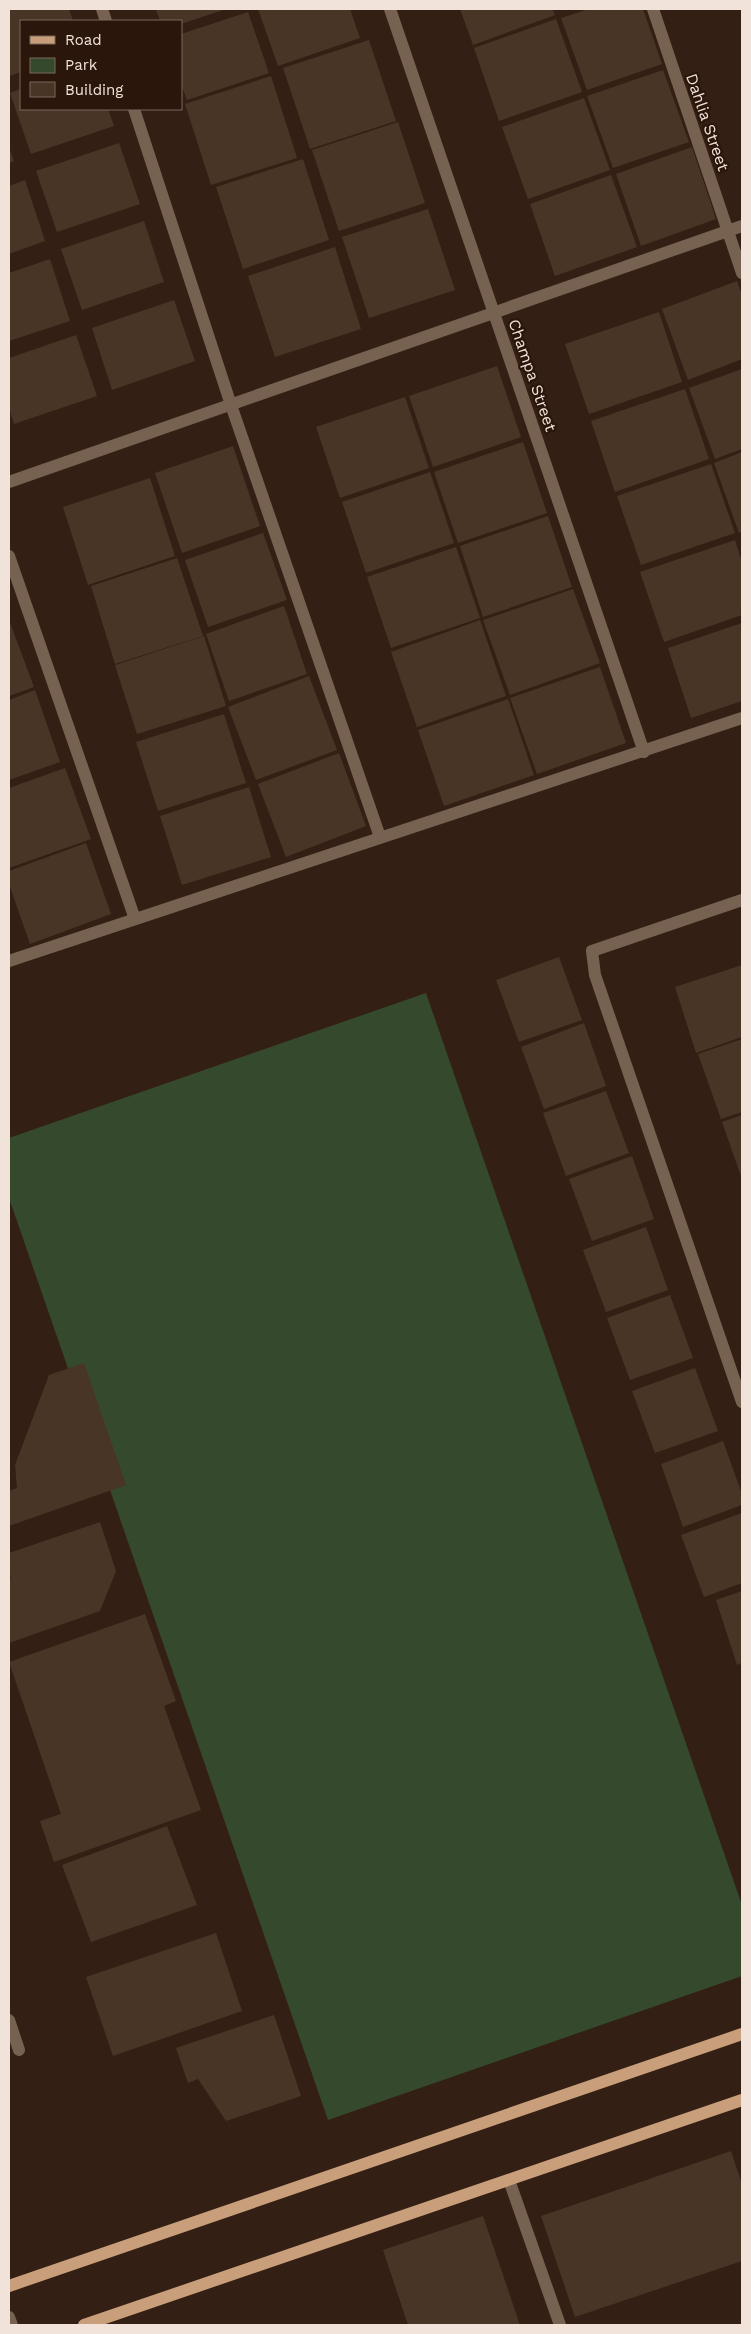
<svg xmlns="http://www.w3.org/2000/svg" width="751" height="2334" font-family="'Work Sans',sans-serif">
<style>
.green{fill:#354a2c}
.building{fill:#493525}
.lines{fill:none;stroke-linecap:round;stroke-linejoin:round}
.minor{stroke:#776251;stroke-width:12}
.major{stroke:#c99e7b;stroke-width:12}
.labels{text-anchor:middle;stroke-width:4.5;stroke-linejoin:round;paint-order:stroke}
.street-label{font-size:16px;fill:#f1e2da;stroke:#2a160b}
</style>
<rect width="100%" height="100%" fill="#341f14"/>
<!-- green -->
<path class="green" d="M426,993L742,1905V1976L328,2120L9,1198V1138Z"/>
<!-- building -->
<g class="building">
<path d="M9,9H69L73,21H21V72L9,76Z"/>
<path d="M156,9H226L181,24V21H160Z"/>
<path d="M258,9H350L360,38L278,66Z"/>
<path d="M460,9H552L555,15L473,45Z"/>
<path d="M589,9H643L662,64L587,90L561,18Z"/>
<path d="M248,12L269,73L187,100L181,84V34Z"/>
<path d="M556,19L582,92L499,121L474,48Z"/>
<path d="M369,40L396,121L310,149L283,68Z"/>
<path d="M663,70L689,142L613,168L587,96Z"/>
<path d="M271,76L297,158L211,185L185,104Z"/>
<path d="M21,89V109H108L114,126L31,154L10,93Z"/>
<path d="M584,98L610,170L528,199L502,127Z"/>
<path d="M398,122L425,203L339,231L312,150Z"/>
<path d="M119,143L140,204L57,232L36,171Z"/>
<path d="M9,147L14,161L9,163Z"/>
<path d="M692,147L716,219L641,246L616,174Z"/>
<path d="M303,159L329,240L243,269L216,187Z"/>
<path d="M611,175L637,247L555,276L530,204Z"/>
<path d="M25,180L45,241L9,254V186Z"/>
<path d="M428,209L455,290L369,318L342,237Z"/>
<path d="M144,221L164,282L82,310L61,249Z"/>
<path d="M335,247L361,329L275,357L248,276Z"/>
<path d="M50,259L70,321L9,341V273Z"/>
<path d="M737,281L742,295V359L688,380L662,309Z"/>
<path d="M174,300L195,361L112,390L92,328Z"/>
<path d="M659,312L682,382L589,414L565,344Z"/>
<path d="M76,335L97,396L14,424L9,408V358Z"/>
<path d="M497,366L521,437L433,467L409,396Z"/>
<path d="M742,369V449L715,459L689,388Z"/>
<path d="M685,389L709,459L615,492L591,421Z"/>
<path d="M405,397L429,468L340,498L316,427Z"/>
<path d="M523,442L547,513L458,543L434,472Z"/>
<path d="M233,446L260,526L182,553L155,473Z"/>
<path d="M742,452V532L739,533L714,463Z"/>
<path d="M711,464L735,533L641,565L617,496Z"/>
<path d="M430,472L454,543L366,573L342,502Z"/>
<path d="M150,478L175,556L88,585L63,507Z"/>
<path d="M548,516L572,587L483,617L460,546Z"/>
<path d="M263,533L287,600L208,627L185,560Z"/>
<path d="M735,540L742,562V615L664,642L640,572Z"/>
<path d="M456,547L480,618L391,648L367,577Z"/>
<path d="M177,558L203,636L115,664L91,586Z"/>
<path d="M573,589L600,663L510,695L483,620Z"/>
<path d="M284,606L307,674L229,701L206,634Z"/>
<path d="M9,620L34,687L9,696Z"/>
<path d="M480,620L506,696L417,727L391,652Z"/>
<path d="M742,623V701L691,718L668,648Z"/>
<path d="M204,636L226,706L137,734L115,665Z"/>
<path d="M600,667L626,743L537,774L510,698Z"/>
<path d="M309,676L337,750L256,780L228,707Z"/>
<path d="M35,690L60,762L9,780V700Z"/>
<path d="M508,699L534,775L444,806L418,730Z"/>
<path d="M224,714L246,783L158,811L136,742Z"/>
<path d="M339,753L366,826L286,857L258,784Z"/>
<path d="M65,768L91,839L9,868V788Z"/>
<path d="M249,787L271,857L182,885L160,816Z"/>
<path d="M86,843L111,914L30,944L9,884V871Z"/>
<path d="M559,957L582,1020L519,1042L496,980Z"/>
<path d="M742,965V1037L696,1053L675,987Z"/>
<path d="M584,1023L606,1086L544,1109L521,1047Z"/>
<path d="M742,1039V1112L721,1119L698,1054Z"/>
<path d="M606,1091L629,1153L566,1176L543,1113Z"/>
<path d="M742,1115V1179L722,1122Z"/>
<path d="M632,1156L654,1219L592,1241L569,1179Z"/>
<path d="M646,1227L668,1290L606,1312L583,1250Z"/>
<path d="M670,1295L693,1358L630,1380L607,1318Z"/>
<path d="M84,1363L126,1485L9,1526V1491L17,1488L15,1465L49,1375Z"/>
<path d="M695,1368L718,1431L655,1453L632,1391Z"/>
<path d="M723,1441L742,1494V1505L683,1527L661,1464Z"/>
<path d="M742,1513V1583L704,1597L681,1535Z"/>
<path d="M100,1522L116,1571L100,1611L9,1643V1579H11L9,1571V1553Z"/>
<path d="M742,1591V1663L737,1665L716,1600Z"/>
<path d="M145,1614L176,1701L164,1706L201,1810L54,1862L40,1821L61,1814L9,1662Z"/>
<path d="M167,1826L197,1905L91,1942L62,1865Z"/>
<path d="M216,1933L242,2011L113,2056L86,1977Z"/>
<path d="M274,2015L301,2096L226,2121L198,2079L188,2083L176,2048Z"/>
<path d="M731,2151L742,2184V2261L575,2317L541,2216Z"/>
<path d="M483,2216L520,2325H408L383,2250Z"/>
</g>
<g class="lines">
<!-- minor -->
<g class="minor">
<path d="M102,9L106,21"/>
<path d="M390,9L644,752"/>
<path d="M653,9L742,273"/>
<path d="M134,109L231,405L380,837"/>
<path d="M9,482L742,226"/>
<path d="M9,556L135,919"/>
<path d="M742,900L592,951L595,975L742,1402"/>
<path d="M9,961L742,718"/>
<path d="M9,2020L19,2050"/>
<path d="M509,2180L560,2325"/>
<path d="M9,2317L12,2325"/>
</g>
<!-- major -->
<g class="major">
<path d="M9,2286L742,2034"/>
<path d="M84,2325L742,2100"/>
</g>
</g>
<g class="labels">
<!-- street labels -->
<g class="street-label">
<text transform="translate(708 122) rotate(71)" y="6">Dahlia Street</text>
<text transform="translate(533 375) rotate(71)" y="6">Champa Street</text>
</g>
</g>
<!-- border -->
<rect width="751" height="2334" fill="none" stroke="#f1e2da" stroke-width="20"/>
<!-- legend -->
<rect x="20" y="20" width="162" height="90" fill="#2a160b" stroke="#7a685e"/>
<rect x="30" y="36" width="25" height="8" fill="#c99e7b" stroke="#7a685e"/>
<text x="65" y="45" font-size="15" fill="#f1e2da">Road</text>
<rect x="30" y="58" width="25" height="15" fill="#354a2c" stroke="#7a685e"/>
<text x="65" y="70" font-size="15" fill="#f1e2da">Park</text>
<rect x="30" y="82" width="25" height="15" fill="#493525" stroke="#7a685e"/>
<text x="65" y="95" font-size="15" fill="#f1e2da">Building</text>
</svg>
